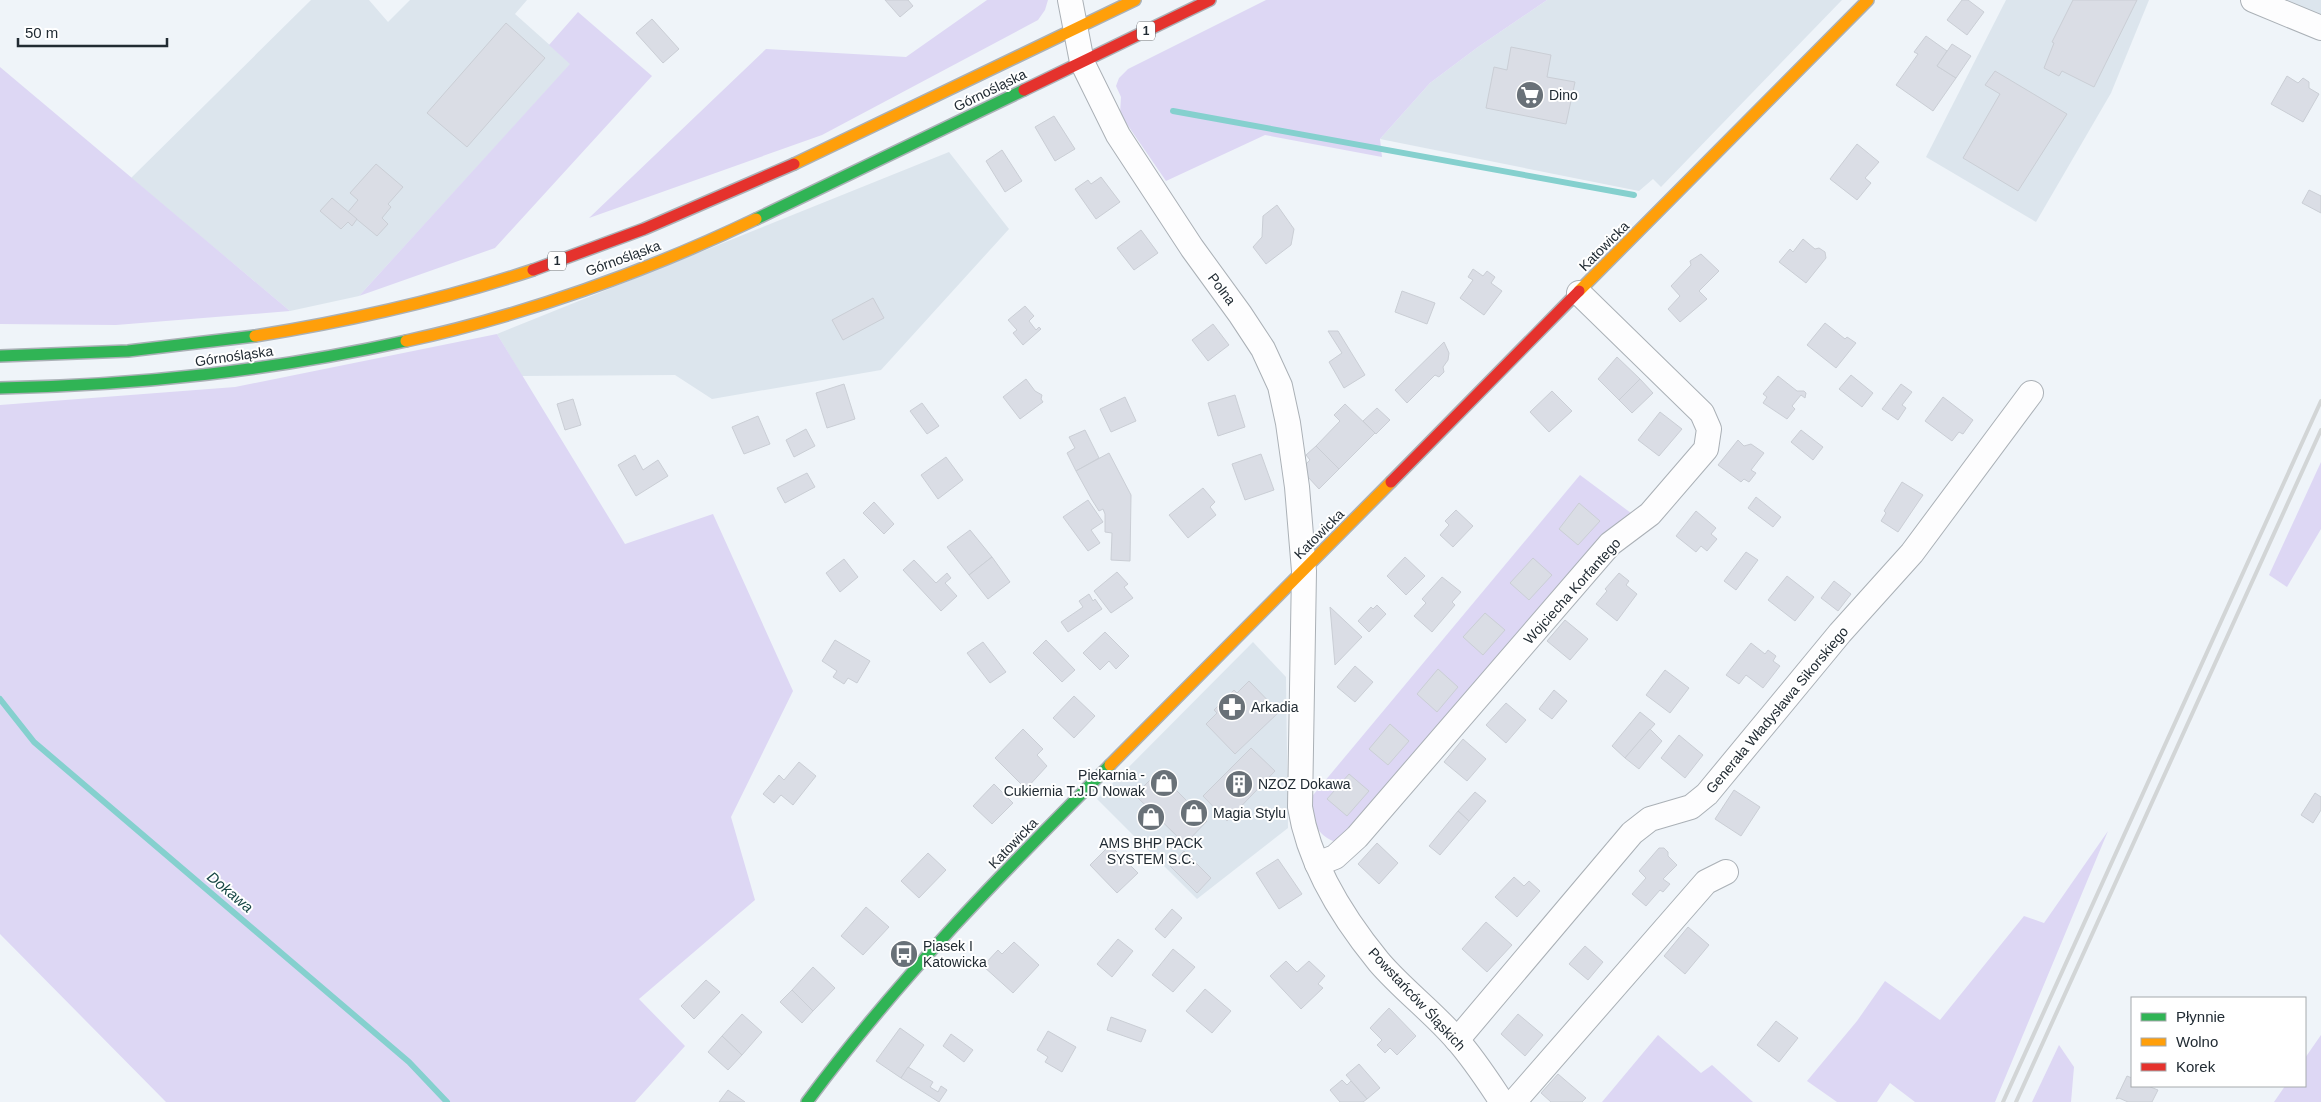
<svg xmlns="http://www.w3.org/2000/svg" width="2321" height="1102" font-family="Arial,sans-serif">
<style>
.built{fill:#dce5ed}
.green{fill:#ddd7f4}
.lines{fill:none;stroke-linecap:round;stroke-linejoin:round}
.stream{stroke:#85d0ce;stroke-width:6}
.building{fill:#dadde5;stroke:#caced5}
.street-casing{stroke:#aab0b6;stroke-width:26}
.fast-casing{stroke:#aab0b6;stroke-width:14}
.slow-casing{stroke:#aab0b6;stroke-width:14}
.jam-casing{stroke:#aab0b6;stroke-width:14}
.street{stroke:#fdfdfe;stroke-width:24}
.fast{stroke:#30b455;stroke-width:11}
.slow{stroke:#ff9f0a;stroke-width:11}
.jam{stroke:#e5322d;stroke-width:11}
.rail{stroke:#d2d5d6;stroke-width:4}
.labels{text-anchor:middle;stroke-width:4;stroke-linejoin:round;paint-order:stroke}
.shield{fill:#fff;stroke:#646b70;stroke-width:1}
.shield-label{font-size:12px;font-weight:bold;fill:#212b33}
.street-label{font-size:14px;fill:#212b33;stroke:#fff}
.poi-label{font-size:14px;fill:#212b33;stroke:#fff;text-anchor:start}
.water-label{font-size:15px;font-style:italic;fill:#164644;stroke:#fff}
</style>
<rect width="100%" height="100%" fill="#eff4f9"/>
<!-- built -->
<g class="built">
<path d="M311,0H369L388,22L410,0H527L515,14L571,64L359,296L290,311L131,178Z"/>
<path d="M1547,0H1842L1661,187L1653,179L1639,191L1380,139L1430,83L1478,47Z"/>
<path d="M2006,0H2149L2111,93L2036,222L1926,157Z"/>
<path d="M2274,0H2321V22Z"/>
<path d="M949,152L1009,229L881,370L712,399L675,375L522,376L497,334Z"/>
<path d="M1253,642L1286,677L1288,828L1197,899L1097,799Z"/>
</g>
<!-- green -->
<g class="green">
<path d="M987,0H1048L1045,10L1038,20L822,135L589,218L766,49L906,57Z"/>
<path d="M1266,0H1547L1478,47L1430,83L1380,139L1382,157L1265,135L1166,181L1120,114L1121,97L1116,86L1119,78L1128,69Z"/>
<path d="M578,12L652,76L495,248L359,296L570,64L549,45Z"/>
<path d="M0,67L290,311L116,325L0,324Z"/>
<path d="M497,334L625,544L713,514L793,691L731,817L755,900L639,999L685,1046L635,1102H166L0,934V405L235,387Z"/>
<path d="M2321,462V529L2287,587L2269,575Z"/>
<path d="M1580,475L1639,519L1338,843C1315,835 1314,822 1309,800Z"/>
<path d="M2108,831L1995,1102H1915L1890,1083L1877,1102H1837L1807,1081L1857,1021L1885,981L1940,1020L2024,916L2044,923Z"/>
<path d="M1658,1035L1701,1073L1712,1065L1753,1102H1602Z"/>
<path d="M2321,1035V1102H2274L2285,1086H2305V1058Z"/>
<path d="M2059,1045L2074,1067L2071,1102H2032Z"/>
</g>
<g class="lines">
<!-- stream -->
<g class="stream">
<path d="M1173,111L1634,195"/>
<path d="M0,699L34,742L409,1062L447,1102"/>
</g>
</g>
<!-- building -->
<g class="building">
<path d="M885,0H908L913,6L900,17Z"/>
<path d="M1962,0H1968L1984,12L1967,35L1947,20Z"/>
<path d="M2073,0H2137L2094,87L2062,71L2059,76L2044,68L2054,43L2052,42Z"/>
<path d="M652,19L679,49L663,63L636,33Z"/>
<path d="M506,23L545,58L467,147L427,113Z"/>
<path d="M1926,36L1947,51L1937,66L1956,78L1933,111L1896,85L1918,54L1914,52Z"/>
<path d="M1952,44L1971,56L1956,78L1937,66Z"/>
<path d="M1511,47L1551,55L1547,77L1575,82L1566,124L1486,108L1494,67L1507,70Z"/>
<path d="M1995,71L2067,114L2018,191L1963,158L2000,94L1985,85Z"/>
<path d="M2287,76L2298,83L2303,78L2309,82V88L2319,94L2303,122L2271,104Z"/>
<path d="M1054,116L1075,149L1055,161L1035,127Z"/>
<path d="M1857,144L1879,162L1865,178L1871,183L1857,200L1830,179Z"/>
<path d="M1002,150L1022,181L1005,192L986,161Z"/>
<path d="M376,164L403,187L388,204L391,207L382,218L388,224L377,236L348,212L358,200L350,193Z"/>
<path d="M1101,177L1120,202L1096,219L1075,189L1088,180L1091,184Z"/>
<path d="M2309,190L2321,196V213L2302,203Z"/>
<path d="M332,198L357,219L352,226L348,222L341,229L320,211Z"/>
<path d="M1277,205L1294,229L1291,245L1266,264L1253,247L1262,237L1263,216Z"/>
<path d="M1141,230L1158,253L1134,270L1117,248Z"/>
<path d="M1803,239L1815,249L1819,248L1825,252L1826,258L1806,283L1779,262L1790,249L1793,252Z"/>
<path d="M1701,254L1719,271L1699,291L1707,299L1680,322L1668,309L1680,296L1671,286L1691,265L1690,261Z"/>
<path d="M1473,269L1483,276L1487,271L1495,277L1491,283L1502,291L1484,315L1460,298L1473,280L1468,277Z"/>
<path d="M1402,291L1435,303L1427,324L1395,312Z"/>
<path d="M873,298L884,318L843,340L832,320Z"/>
<path d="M1025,306L1034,316L1029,321L1036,330L1039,327L1041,329L1023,345L1013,333L1017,330L1008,320Z"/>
<path d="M1825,323L1845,339L1847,337L1856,343L1836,368L1807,345Z"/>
<path d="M1213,324L1229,345L1208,361L1192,340Z"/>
<path d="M1328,331H1338L1365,375L1344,388L1329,362L1342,353Z"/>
<path d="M1444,342L1449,353L1448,360L1443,367L1444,372L1439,377L1435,375L1407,403L1395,390Z"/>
<path d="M1617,357L1640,379L1619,400L1598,379Z"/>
<path d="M1851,375L1873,393L1862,407L1839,389Z"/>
<path d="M1778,376L1797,391H1804L1806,393L1805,398L1801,395L1792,406L1795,409L1787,419L1763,403L1767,397L1763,394Z"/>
<path d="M1026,379L1035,391L1042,395L1041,399L1043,402L1020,419L1003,397Z"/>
<path d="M1640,379L1653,393L1632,413L1619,400Z"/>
<path d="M844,384L855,419L827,428L816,393Z"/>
<path d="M1901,384L1912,392L1902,405L1906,408L1898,420L1882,409Z"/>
<path d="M1552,391L1572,411L1549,432L1530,412Z"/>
<path d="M1235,395L1245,427L1218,436L1208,403Z"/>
<path d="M1125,397L1136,421L1111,432L1100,409Z"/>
<path d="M1943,397L1973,420L1963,434L1959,432L1952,441L1925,421Z"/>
<path d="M573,399L581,425L565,430L557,404Z"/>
<path d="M922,403L939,426L927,434L910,411Z"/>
<path d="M1345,404L1375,433L1339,469L1316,446L1340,421L1334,415Z"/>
<path d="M1377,408L1390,420L1376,434L1363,421Z"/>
<path d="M1660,412L1682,429L1659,456L1638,440Z"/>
<path d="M758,416L770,444L744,454L732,427Z"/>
<path d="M806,429L815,446L794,457L786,440Z"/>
<path d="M1085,430L1099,458L1076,471L1067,453L1075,448L1069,437Z"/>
<path d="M1801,430L1823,447L1813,460L1791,442Z"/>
<path d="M1738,440L1744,446L1751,444L1764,453L1751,470L1756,473L1749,482L1744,479L1741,482L1718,465Z"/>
<path d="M1316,446L1339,469L1319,489L1308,477L1303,467L1310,460L1306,455Z"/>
<path d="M1109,453L1131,495L1130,561L1111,560L1112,533L1105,532V514L1103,509L1099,511L1092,500L1076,471Z"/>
<path d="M1261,454L1274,490L1245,500L1232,464Z"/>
<path d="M635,455L643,470L658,460L668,476L636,496L618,465Z"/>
<path d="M946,457L963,480L938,499L921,475Z"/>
<path d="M807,473L815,487L785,503L777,488Z"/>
<path d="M1902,482L1923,495L1898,532L1881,521L1886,513L1884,511Z"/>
<path d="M1203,488L1215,502L1210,507L1216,515L1188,538L1169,515Z"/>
<path d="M1756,497L1781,517L1773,527L1748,508Z"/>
<path d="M1088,500L1103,522L1091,530L1100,543L1088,551L1063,517Z"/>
<path d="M874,502L894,524L884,534L863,513Z"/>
<path d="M1579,503L1600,521L1578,545L1559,529Z"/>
<path d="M1456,510L1473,526L1453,547L1440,535L1449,525L1445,521Z"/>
<path d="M1696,511L1716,528L1711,534L1717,539L1707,551L1701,546L1696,552L1676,536Z"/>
<path d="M970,530L992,557L969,575L947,547Z"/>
<path d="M1746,552L1758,560L1736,590L1724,581Z"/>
<path d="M992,557L1010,582L988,599L969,575Z"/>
<path d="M1405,557L1425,576L1406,595L1387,576Z"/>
<path d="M1533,558L1552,575L1529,600L1510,583Z"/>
<path d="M844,559L858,577L840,592L826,573Z"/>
<path d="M914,560L936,583L947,573L951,578L945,583L957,596L941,611L903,570Z"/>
<path d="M1117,572L1128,584L1124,587L1133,598L1111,613L1094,591Z"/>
<path d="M1619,573L1629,581L1626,585L1637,594L1617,621L1596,604L1607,591L1605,589Z"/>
<path d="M1787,576L1814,597L1795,621L1768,600Z"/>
<path d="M1442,577L1461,592L1452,602L1455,605L1432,632L1414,616L1426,603L1422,599Z"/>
<path d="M1834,581L1851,594L1838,611L1821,598Z"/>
<path d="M1089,594L1093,601L1095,599L1102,609L1068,632L1061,622L1083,607L1079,601Z"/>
<path d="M1377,605L1386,614L1369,632L1358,621L1371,607L1373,609Z"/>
<path d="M1330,607L1362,637L1335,665Z"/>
<path d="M1485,613L1505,630L1483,655L1463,637Z"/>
<path d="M1565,620L1588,639L1570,660L1547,641Z"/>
<path d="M1105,632L1129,656L1116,669L1109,661L1100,670L1083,653Z"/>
<path d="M835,640L870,661L857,683L848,678L844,684L833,677L837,671L822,661Z"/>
<path d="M1046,640L1075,670L1062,682L1033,653Z"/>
<path d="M983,642L1006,672L990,683L967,653Z"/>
<path d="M1751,643L1765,654L1768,650L1776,656L1773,661L1780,666L1763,688L1746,675L1739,684L1726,675Z"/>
<path d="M1355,666L1373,682L1355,702L1337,687Z"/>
<path d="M1438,669L1458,687L1437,712L1417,694Z"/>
<path d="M1665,670L1689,688L1670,713L1646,695Z"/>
<path d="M1249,681L1279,712L1235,754L1206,724L1217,713L1214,710L1234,690L1237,693Z"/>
<path d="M1554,690L1567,701L1552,719L1539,709Z"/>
<path d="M1074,696L1095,716L1074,738L1053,718Z"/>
<path d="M1506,703L1526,720L1506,743L1486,725Z"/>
<path d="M1640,712L1655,724L1625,758L1612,746Z"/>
<path d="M1390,724L1409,741L1388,765L1369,749Z"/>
<path d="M1023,729L1043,749L1037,755L1047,766L1026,789L995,758Z"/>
<path d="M1650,729L1662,741L1639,769L1625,758Z"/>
<path d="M1679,735L1703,755L1685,778L1661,758Z"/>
<path d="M1463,739L1486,759L1467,781L1444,762Z"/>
<path d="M1251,748L1275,771L1227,821L1203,796Z"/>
<path d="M799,762L816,776L793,805L781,795L774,803L763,794L779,775L784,780Z"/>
<path d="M1158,772L1207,821L1185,844L1135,795Z"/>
<path d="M1349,774L1369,791L1347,816L1327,799Z"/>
<path d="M994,784L1013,803L992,824L973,806Z"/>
<path d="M1734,790L1760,807L1741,836L1715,819Z"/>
<path d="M1475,792L1486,801L1469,821L1458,811Z"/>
<path d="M2315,793L2321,797V810L2313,823L2301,815Z"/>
<path d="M1458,811L1469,821L1440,855L1429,846Z"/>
<path d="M1377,843L1398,863L1379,884L1358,864Z"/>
<path d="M1110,845L1138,873L1117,893L1090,865Z"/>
<path d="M1659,848H1664L1668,852V856L1677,865L1663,879L1670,884L1663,892L1660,890L1646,906L1632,894L1646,878L1639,871Z"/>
<path d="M1184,851L1211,878L1197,893L1170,866Z"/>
<path d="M928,853L946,870L919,898L901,881Z"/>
<path d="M1278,859L1302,894L1279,909L1256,873Z"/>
<path d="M1514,877L1524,886L1529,881L1540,891L1517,917L1495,897Z"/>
<path d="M866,907L889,927L863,955L841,936Z"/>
<path d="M1172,909L1182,918L1165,938L1155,929Z"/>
<path d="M1486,922L1512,945L1487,972L1462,949Z"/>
<path d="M1688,927L1709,945L1685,974L1664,956Z"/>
<path d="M1118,939L1133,951L1112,977L1097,964Z"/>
<path d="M1014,942L1039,965L1013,993L983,966L998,950L1002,954Z"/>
<path d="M1585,946L1603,962L1588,980L1569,964Z"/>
<path d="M1173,949L1195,967L1173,992L1152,975Z"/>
<path d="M1286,961L1297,972L1309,961L1325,976L1318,984L1323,988L1301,1009L1270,976Z"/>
<path d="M813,967L835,988L813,1011L792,990Z"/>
<path d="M706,980L720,992L694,1019L681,1006Z"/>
<path d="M1205,989L1231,1011L1212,1033L1186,1011Z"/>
<path d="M792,990L813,1011L802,1023L780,1002Z"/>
<path d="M1389,1008L1416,1036L1397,1055L1390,1048L1385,1053L1377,1045L1382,1040L1370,1028Z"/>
<path d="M742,1014L762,1032L742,1055L722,1036Z"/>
<path d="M1518,1014L1543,1035L1525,1056L1501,1034Z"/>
<path d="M1111,1017L1146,1030L1141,1042L1107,1030Z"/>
<path d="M1776,1021L1798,1038L1779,1062L1757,1045Z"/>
<path d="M900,1028L924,1045L901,1078L876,1061Z"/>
<path d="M1048,1031L1076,1047L1062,1072L1045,1062L1048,1057L1037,1050Z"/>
<path d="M951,1034L973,1050L964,1062L943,1046Z"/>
<path d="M722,1036L742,1055L728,1070L708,1052Z"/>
<path d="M1359,1064L1380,1088L1367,1099L1346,1075Z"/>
<path d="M908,1067L933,1082L930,1087L938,1092L941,1086L947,1090L939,1102L901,1078Z"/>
<path d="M1558,1074L1586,1098L1582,1102H1551L1541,1093Z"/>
<path d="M2127,1076L2132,1078V1086H2148L2158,1090L2152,1102H2128L2119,1098L2116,1099Z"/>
<path d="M1342,1080L1347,1085L1351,1081L1367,1099L1363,1102H1340L1330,1090Z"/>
<path d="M728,1090L745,1102H719Z"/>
</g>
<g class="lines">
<defs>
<g id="street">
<path d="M1070,0L1082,62L1118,135L1192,248L1240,314L1263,349L1280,386L1288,423L1297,487L1304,571L1300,807C1309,864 1343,918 1379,962C1403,990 1433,1012 1457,1040C1474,1059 1488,1081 1502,1102"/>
<path d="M2253,0L2321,28"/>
<path d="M1317,864L1335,857L1357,837L1610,544L1650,514L1706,449L1709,429L1702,413L1579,293"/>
<path d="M1457,1040L1632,833L1650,819L1691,807L1707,794L1840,633L1912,553L2031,393"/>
<path d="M1514,1102L1706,882L1726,872"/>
</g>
<g id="fast">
<path d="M756,219L1024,90"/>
<path d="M0,356L128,351L255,336"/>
<path d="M0,388C140,385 269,371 406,341"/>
<path d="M807,1102C897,980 1003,872 1110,765"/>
</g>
<g id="slow">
<path d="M794,164L1135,0"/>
<path d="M1579,291L1868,0"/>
<path d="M255,336C349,321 442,300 533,270"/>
<path d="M406,341C522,316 648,271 756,219"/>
<path d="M1110,765L1391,482"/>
</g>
<g id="jam">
<path d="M1024,90L1210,0"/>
<path d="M533,270L644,229L794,164"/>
<path d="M1391,482L1579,291"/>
</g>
</defs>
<!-- street casing -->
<use href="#street" class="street-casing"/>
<!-- fast casing -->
<use href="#fast" class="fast-casing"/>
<!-- slow casing -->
<use href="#slow" class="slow-casing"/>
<!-- jam casing -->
<use href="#jam" class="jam-casing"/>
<!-- street -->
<use href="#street" class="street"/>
<!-- fast -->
<use href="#fast" class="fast"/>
<!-- slow -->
<use href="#slow" class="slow"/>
<!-- jam -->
<use href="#jam" class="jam"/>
<!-- rail -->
<g class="rail">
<path d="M2003,1102L2321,401"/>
<path d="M2016,1102L2321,430"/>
</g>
</g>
<!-- icons -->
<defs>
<symbol id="supermarket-disc" viewBox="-11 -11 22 22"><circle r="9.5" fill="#697178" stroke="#fff"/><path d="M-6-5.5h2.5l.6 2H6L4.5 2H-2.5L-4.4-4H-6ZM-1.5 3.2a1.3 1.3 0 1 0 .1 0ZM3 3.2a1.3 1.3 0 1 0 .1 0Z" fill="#fff"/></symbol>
<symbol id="pharmacy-disc" viewBox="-11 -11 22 22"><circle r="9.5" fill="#697178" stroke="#fff"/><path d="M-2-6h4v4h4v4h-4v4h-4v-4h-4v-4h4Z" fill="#fff"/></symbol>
<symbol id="shop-disc" viewBox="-11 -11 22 22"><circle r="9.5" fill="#697178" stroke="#fff"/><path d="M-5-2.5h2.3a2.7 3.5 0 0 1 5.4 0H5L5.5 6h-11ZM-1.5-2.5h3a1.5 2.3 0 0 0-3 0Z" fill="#fff"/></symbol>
<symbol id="building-disc" viewBox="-11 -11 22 22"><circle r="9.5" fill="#697178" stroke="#fff"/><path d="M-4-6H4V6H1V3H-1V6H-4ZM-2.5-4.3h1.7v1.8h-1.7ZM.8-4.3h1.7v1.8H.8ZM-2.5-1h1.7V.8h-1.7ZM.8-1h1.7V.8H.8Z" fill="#fff"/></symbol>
<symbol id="bus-disc" viewBox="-11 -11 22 22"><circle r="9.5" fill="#697178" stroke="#fff"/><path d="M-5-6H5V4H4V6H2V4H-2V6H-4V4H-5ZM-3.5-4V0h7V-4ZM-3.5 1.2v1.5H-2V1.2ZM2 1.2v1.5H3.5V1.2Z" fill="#fff"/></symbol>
</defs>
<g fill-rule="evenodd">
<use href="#supermarket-disc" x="1514" y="79" width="32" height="32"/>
<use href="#pharmacy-disc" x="1216" y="691" width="32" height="32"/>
<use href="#shop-disc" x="1148" y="767" width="32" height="32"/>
<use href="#building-disc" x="1223" y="768" width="32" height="32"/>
<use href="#shop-disc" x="1178" y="797" width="32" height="32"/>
<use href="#shop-disc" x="1135" y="801" width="32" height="32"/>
<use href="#bus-disc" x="888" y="938" width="32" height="32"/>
</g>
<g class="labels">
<!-- shield labels -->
<g class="shield">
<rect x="1137" y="21.5" width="18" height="19" rx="4"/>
<rect x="548" y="251.5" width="18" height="19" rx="4"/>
</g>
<g class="shield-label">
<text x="1146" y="35">1</text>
<text x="557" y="265">1</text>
</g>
<!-- street labels -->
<g class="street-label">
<text transform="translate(990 90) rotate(-26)" y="5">Górnośląska</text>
<text transform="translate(1604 246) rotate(-45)" y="5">Katowicka</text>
<text transform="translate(623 258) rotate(-20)" y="5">Górnośląska</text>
<text transform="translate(1222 289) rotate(53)" y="5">Polna</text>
<text transform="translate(234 356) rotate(-8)" y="5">Górnośląska</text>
<text transform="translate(1319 534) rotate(-45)" y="5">Katowicka</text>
<text transform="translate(1572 591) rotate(-48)" y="5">Wojciecha Korfantego</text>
<text transform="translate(1777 710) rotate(-50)" y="5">Generała Władysława Sikorskiego</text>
<text transform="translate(1013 843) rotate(-46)" y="5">Katowicka</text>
<text transform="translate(1417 999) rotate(47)" y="5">Powstańców Śląskich</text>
</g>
<!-- poi labels -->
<g class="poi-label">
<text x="1549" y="100">Dino</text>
<text x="1251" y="712">Arkadia</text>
<text x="1145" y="780" text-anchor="end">Piekarnia -<tspan x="1145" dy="16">Cukiernia T.J.D Nowak</tspan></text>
<text x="1258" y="789">NZOZ Dokawa</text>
<text x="1213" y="818">Magia Stylu</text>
<text x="1151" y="848" text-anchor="middle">AMS BHP PACK<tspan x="1151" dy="16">SYSTEM S.C.</tspan></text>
<text x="923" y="951">Piasek I<tspan x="923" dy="16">Katowicka</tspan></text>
</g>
<!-- water labels -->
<g class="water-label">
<text transform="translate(230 892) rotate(40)" y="5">Dokawa</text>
</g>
</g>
<!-- legend -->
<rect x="2131" y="997" width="175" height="90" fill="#ffffff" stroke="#a6aaad"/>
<rect x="2141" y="1013" width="25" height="8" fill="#30b455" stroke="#a6aaad"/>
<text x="2176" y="1022" font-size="15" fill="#212b33">Płynnie</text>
<rect x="2141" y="1038" width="25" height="8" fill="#ff9f0a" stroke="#a6aaad"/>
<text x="2176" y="1047" font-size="15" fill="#212b33">Wolno</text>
<rect x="2141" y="1063" width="25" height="8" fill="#e5322d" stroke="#a6aaad"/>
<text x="2176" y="1072" font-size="15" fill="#212b33">Korek</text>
<!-- scale -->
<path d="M18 38v8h149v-8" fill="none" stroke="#212b33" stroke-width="2.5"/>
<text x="25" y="38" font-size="15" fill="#212b33" stroke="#ffffff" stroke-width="4" paint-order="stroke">50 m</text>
</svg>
